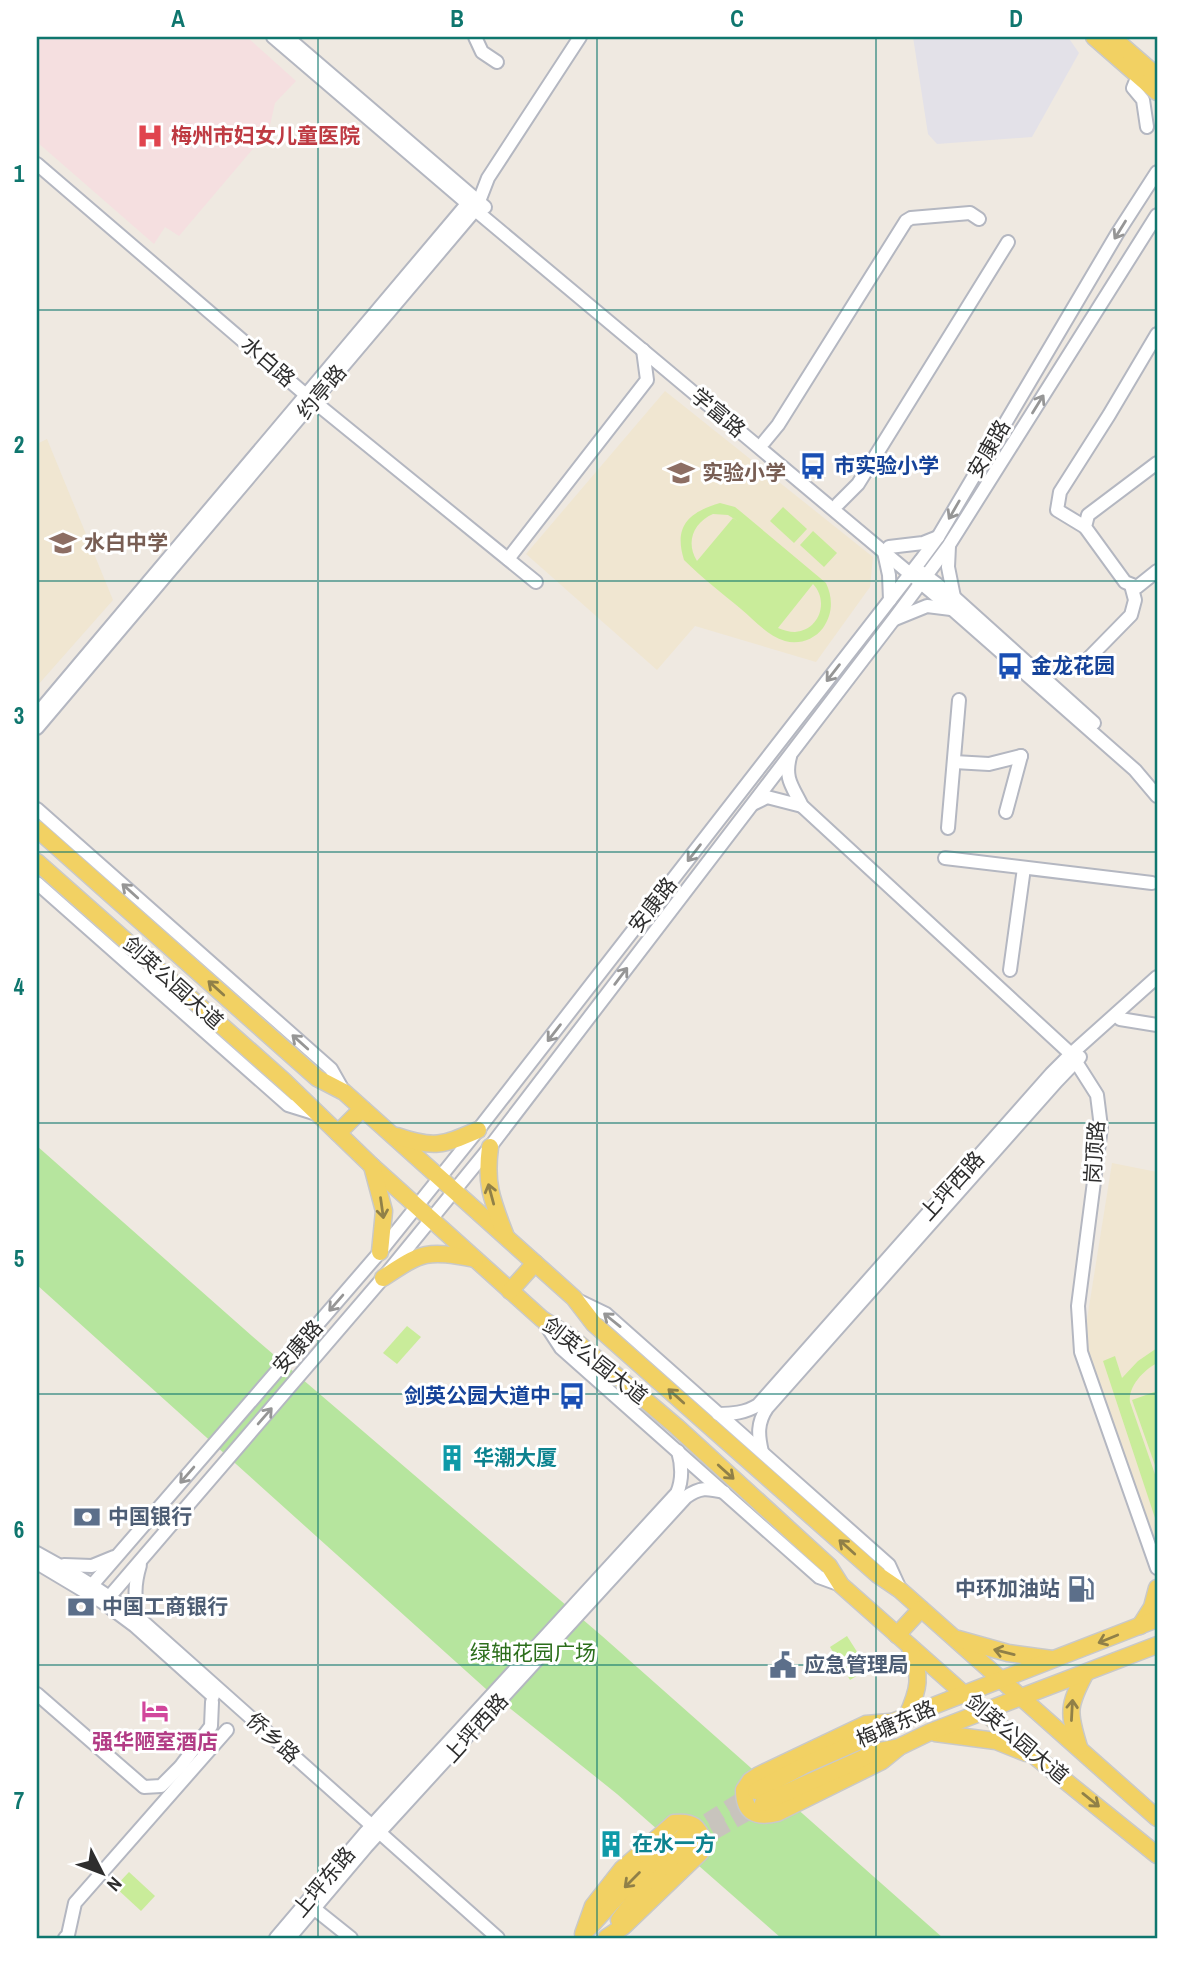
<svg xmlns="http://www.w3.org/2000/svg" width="1194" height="1975" font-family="'Archivo Narrow','Noto Sans SC',sans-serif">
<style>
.industrial{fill:#e3e1e8}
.education{fill:#f0e6d1}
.medical{fill:#f5dfe0}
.park{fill:#b6e59e}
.pitch{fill:#c9ec9a;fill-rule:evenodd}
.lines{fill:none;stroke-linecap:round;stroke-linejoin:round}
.major-tunnel{stroke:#c8c4bd;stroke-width:16;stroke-dasharray:16 8;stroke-linecap:butt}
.minor-casing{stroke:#b4b7c1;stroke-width:16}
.major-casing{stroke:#c9c9c9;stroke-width:19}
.minor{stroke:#fff;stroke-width:12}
.major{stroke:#f2d163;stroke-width:16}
.oneway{stroke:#969696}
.oneway2{stroke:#908048}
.grid{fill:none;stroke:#0f766e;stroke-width:2;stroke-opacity:0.55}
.labels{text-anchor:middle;stroke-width:6;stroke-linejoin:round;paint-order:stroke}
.health-label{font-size:21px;font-weight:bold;fill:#be3a42;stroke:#fff;text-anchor:start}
.street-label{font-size:21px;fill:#2e2e2e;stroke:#fff}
.transit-label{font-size:21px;font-weight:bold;fill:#164399;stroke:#fff;text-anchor:start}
.education-label{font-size:21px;font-weight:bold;fill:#785e54;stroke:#fff;text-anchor:start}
.culture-label{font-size:21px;font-weight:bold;fill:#0d838f;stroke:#fff;text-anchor:start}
.service-label{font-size:21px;font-weight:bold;fill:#4e5e75;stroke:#fff;text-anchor:start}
.park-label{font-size:21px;fill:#2c6e1b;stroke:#fff}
.hotel-label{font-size:21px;font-weight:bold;fill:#b23c85;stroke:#fff}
.neatline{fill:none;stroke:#0f766e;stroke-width:2.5}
.grid-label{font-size:23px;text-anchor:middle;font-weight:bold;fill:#0f766e}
</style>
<rect width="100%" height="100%" fill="#efe9e1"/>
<!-- industrial -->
<path class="industrial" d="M913,37H1068L1079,53L1032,137L937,144L928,134Z"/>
<!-- education -->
<g class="education">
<path d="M665,391L873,557L870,587L816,662L695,626L657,670L526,554Z"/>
<path d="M47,439L113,600L37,686V444Z"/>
<path d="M1112,1163L1157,1172V1548L1084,1338Z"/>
</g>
<!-- medical -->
<path class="medical" d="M37,37H247L296,81L275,103L269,130L179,236L165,227L154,244L37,142Z"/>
<!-- park -->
<path class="park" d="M37,1146L252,1336L602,1636L943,1938H781L617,1794L486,1689L37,1285Z"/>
<!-- pitch -->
<g class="pitch">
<path d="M720,503L735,507L740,511L826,583C833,598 833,614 823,628C814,640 798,645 785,641C768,636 754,620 741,609C722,593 702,578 684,560C673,525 690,512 720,503ZM713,514L728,515L739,522L733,518L697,561C685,542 694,522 713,514ZM813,584C829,601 820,630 795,632C789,632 783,630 778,628Z"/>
<path d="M783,507L807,529L794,543L770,521Z"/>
<path d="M813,531L837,553L824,567L800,545Z"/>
<path d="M407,1326L421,1337L397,1364L383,1353Z"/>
<path d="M1157,1348V1363C1144,1370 1128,1386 1130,1402L1157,1480V1524L1103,1361L1115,1356L1122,1378L1138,1361Z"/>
<path d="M1157,1391V1471L1132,1400Z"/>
<path d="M847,1636L868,1669L850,1680L830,1647Z"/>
<path d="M129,1872L155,1896L141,1911L115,1887Z"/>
</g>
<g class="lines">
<!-- major-tunnel -->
<g class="major-tunnel">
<path d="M687,1834L754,1792"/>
<path d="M692,1844L761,1805"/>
</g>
<defs>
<g id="minor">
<path d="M273,37L468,204L952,609L1135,770L1157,796"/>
<path d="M287,37L485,207"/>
<path d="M475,37L482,52L497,62"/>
<path d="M1135,83L1133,88L1143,100L1147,127"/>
<path d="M37,164L306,395L536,582"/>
<path d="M764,442L778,425L906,221L911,218L970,213L979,219"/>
<path d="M1157,463L1088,515L1085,527L1125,582L1137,587L1157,571"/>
<path d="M838,504L858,484L1008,242"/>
<path d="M1085,527L1057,510L1060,492L1109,415L1157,334"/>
<path d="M949,546L948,567L954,597"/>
<path d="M889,547L923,543L938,537"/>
<path d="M884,552L889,575L890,600"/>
<path d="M508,559L647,380L643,350"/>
<path d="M921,572L954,597L1094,723"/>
<path d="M895,619L927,606L951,609"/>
<path d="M1079,668L1131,615L1135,600L1131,585"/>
<path d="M37,714L472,198"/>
<path d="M37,728L476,209L488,178L580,37"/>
<path d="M790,757C784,779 793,787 802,806L1071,1054L1097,1095L1101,1127L1078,1306L1081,1352L1157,1568"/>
<path d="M954,762L989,764L1021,756"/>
<path d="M755,803L767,797L802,806"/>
<path d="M37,809L331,1069L344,1092"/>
<path d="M1006,812L1021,756"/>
<path d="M948,828L959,700"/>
<path d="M945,858L1152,883"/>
<path d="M37,883L288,1105L317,1114"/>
<path d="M1010,970L1024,868"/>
<path d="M1120,1019L1157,1025"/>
<path d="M577,1300L606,1314L889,1565L900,1589"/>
<path d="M544,1322L561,1348L819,1577L841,1585"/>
<path d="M718,1414C732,1414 745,1413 758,1405L1051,1074L1071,1054L1157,977"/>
<path d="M762,1452C758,1435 757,1423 767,1408L1057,1081L1080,1057"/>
<path d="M37,1553C73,1572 107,1594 140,1619L498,1938"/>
<path d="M37,1563L104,1603L135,1626L213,1696"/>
<path d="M64,1565L92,1566L114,1557"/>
<path d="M140,1565C134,1585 134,1599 140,1619"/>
<path d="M86,1592L380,1252L478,1130L921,560L938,537L1117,234L1157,172"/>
<path d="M104,1603L383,1278L490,1147L894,619L949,545L1157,215"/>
<path d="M37,1694L144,1787L161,1786L180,1767L211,1726L212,1702"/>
<path d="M316,1910L351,1938"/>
<path d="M65,1938L68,1935L75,1903L227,1730"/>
<path d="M276,1938L366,1832L677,1493C683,1479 682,1465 678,1451"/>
<path d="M289,1938L366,1847L686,1497C700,1487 707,1488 724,1492"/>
</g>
<g id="major">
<path d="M1094,37L1157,92"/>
<path d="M1112,37L1157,76"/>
<path d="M37,829L317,1078L344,1092L574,1298L594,1324L878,1575L900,1590L1157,1818"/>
<path d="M37,862L283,1080L372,1166L542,1319L572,1338L677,1427L829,1566L841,1585L964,1694L1037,1758L1157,1855"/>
<path d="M338,1133L362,1109"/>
<path d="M397,1136C435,1149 443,1145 478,1130"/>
<path d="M490,1147C485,1184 492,1200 505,1234"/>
<path d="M372,1166L384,1211L380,1252"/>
<path d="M383,1278C423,1251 427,1250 475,1259"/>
<path d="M510,1291L535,1263"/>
<path d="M1140,1626L1152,1607L1157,1588"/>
<path d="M897,1635L921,1609"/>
<path d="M958,1639L1008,1653L1052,1659"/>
<path d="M907,1716C919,1689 922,1676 910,1648"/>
<path d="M890,1722L866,1724L759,1775L750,1781L744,1790C744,1813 756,1818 777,1813L882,1761L898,1748"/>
<path d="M935,1733L996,1741L1026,1753"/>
<path d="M1079,1747C1068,1712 1068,1706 1085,1674"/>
<path d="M756,1791L805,1765L869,1737L892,1722L1157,1619"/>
<path d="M763,1803L879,1751L899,1747L930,1732L1157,1645"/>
<path d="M619,1920L642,1890L690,1845"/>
<path d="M588,1929L634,1878L684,1836"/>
<path d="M583,1934L593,1906L622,1869L674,1823C693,1821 698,1826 705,1844L700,1853L624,1926L606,1938"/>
</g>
</defs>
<!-- minor casing -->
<use href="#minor" class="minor-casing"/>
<!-- major casing -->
<use href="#major" class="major-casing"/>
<!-- minor -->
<use href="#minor" class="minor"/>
<!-- major -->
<use href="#major" class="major"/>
</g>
<!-- one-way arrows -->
<defs><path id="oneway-shaft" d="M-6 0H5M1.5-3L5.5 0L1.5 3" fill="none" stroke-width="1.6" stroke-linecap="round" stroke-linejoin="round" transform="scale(1.75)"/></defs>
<g class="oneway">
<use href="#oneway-shaft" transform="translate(1120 230) rotate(122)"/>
<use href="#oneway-shaft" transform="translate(1038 404) rotate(-58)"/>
<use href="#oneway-shaft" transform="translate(954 510) rotate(120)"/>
<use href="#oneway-shaft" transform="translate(833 673) rotate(128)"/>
<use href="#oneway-shaft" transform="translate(694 853) rotate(128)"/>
<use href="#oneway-shaft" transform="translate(130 891) rotate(-138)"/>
<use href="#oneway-shaft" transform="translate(621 976) rotate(-53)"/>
<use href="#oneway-shaft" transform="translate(554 1033) rotate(128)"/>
<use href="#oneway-shaft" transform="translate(300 1042) rotate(-138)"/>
<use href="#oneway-shaft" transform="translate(336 1303) rotate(131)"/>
<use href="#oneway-shaft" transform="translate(612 1320) rotate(-141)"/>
<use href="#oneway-shaft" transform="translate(265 1416) rotate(-49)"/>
<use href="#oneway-shaft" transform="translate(187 1475) rotate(131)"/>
</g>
<g class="oneway2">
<use href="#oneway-shaft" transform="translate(216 988) rotate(-138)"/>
<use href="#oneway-shaft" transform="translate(491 1194) rotate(-105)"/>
<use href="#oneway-shaft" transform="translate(382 1208) rotate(82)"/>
<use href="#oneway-shaft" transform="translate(676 1396) rotate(-138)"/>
<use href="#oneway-shaft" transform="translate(726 1472) rotate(42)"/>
<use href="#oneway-shaft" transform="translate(847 1547) rotate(-138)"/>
<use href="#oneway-shaft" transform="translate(1108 1639) rotate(158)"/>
<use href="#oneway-shaft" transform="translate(1004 1652) rotate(-166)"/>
<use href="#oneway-shaft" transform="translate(1072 1710) rotate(-87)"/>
<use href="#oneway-shaft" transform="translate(1091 1800) rotate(39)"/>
<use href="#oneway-shaft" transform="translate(632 1880) rotate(135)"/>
</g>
<!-- grid -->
<path class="grid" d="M318,37V1938M597,37V1938M876,37V1938M37,310H1157M37,581H1157M37,852H1157M37,1123H1157M37,1394H1157M37,1665H1157"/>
<!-- icons -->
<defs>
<symbol id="hospital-bare" viewBox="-9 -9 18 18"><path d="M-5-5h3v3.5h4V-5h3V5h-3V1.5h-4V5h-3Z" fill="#e0444e" stroke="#fff" stroke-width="2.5" paint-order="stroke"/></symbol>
<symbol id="bus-bare" viewBox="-9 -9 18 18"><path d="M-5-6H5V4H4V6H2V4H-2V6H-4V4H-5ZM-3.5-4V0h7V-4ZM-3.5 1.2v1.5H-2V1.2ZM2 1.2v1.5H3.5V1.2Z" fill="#1a4fb4" stroke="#fff" stroke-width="2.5" paint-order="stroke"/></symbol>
<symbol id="school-bare" viewBox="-9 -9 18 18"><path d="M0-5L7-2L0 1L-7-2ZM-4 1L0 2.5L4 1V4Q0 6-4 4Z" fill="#8d6e63" stroke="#fff" stroke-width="2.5" paint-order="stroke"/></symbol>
<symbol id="building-bare" viewBox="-9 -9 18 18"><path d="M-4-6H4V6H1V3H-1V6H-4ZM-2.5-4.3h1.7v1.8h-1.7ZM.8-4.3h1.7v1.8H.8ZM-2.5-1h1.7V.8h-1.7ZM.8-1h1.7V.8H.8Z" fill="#0f9aa8" stroke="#fff" stroke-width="2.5" paint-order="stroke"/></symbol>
<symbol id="bank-bare" viewBox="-9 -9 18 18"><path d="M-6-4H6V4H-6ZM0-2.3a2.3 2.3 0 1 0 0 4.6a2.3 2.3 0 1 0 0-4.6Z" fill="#5c6f8a" stroke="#fff" stroke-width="2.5" paint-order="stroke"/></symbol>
<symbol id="fuel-bare" viewBox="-9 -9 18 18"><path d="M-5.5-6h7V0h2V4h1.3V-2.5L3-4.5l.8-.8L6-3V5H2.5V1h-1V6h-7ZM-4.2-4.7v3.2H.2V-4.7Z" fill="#5c6f8a" stroke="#fff" stroke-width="2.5" paint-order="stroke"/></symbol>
<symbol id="civic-bare" viewBox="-9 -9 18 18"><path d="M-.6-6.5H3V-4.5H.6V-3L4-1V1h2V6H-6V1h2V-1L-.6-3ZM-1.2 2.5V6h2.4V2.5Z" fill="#5c6f8a" stroke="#fff" stroke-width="2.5" paint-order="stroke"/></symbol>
<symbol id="hotel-bare" viewBox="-9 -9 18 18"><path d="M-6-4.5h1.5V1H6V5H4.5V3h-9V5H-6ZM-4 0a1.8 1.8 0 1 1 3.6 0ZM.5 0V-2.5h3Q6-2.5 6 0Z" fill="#d1479c" stroke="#fff" stroke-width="2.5" paint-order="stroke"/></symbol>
</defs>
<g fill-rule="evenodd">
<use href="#hospital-bare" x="131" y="117" width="38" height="38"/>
<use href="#bus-bare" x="794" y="447" width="38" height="38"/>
<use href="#school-bare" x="662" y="454" width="38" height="38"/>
<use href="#school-bare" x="44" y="524" width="38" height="38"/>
<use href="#bus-bare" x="991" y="647" width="38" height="38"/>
<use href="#bus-bare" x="553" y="1377" width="38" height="38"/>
<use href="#building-bare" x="433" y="1439" width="38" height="38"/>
<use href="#bank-bare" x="68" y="1498" width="38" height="38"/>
<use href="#fuel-bare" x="1062" y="1570" width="38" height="38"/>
<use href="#bank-bare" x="62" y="1588" width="38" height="38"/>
<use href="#civic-bare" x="764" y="1646" width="38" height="38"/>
<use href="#hotel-bare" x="136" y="1692" width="38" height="38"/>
<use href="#building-bare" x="592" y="1825" width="38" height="38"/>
</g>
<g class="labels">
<!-- health labels -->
<g class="health-label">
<text x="171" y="143">梅州市妇女儿童医院</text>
</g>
<!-- street labels -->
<g class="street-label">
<text transform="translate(268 362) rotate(41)" y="7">水白路</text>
<text transform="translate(322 392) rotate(-50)" y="7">约亭路</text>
<text transform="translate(718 413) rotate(40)" y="7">学富路</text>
<text transform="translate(989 449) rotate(-60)" y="7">安康路</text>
<text transform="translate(653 905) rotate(-52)" y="7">安康路</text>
<text transform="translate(173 983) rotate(42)" y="7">剑英公园大道</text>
<text transform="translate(1095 1152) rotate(-86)" y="7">岗顶路</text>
<text transform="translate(952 1186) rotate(-48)" y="7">上坪西路</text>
<text transform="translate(298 1347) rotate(-49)" y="7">安康路</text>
<text transform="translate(595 1361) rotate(38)" y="7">剑英公园大道</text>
<text transform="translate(896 1724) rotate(-24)" y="7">梅塘东路</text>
<text transform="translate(476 1728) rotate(-48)" y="7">上坪西路</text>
<text transform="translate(273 1738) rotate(42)" y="7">侨乡路</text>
<text transform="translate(1017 1739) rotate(40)" y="7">剑英公园大道</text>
<text transform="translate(324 1882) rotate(-50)" y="7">上坪东路</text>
</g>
<!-- transit labels -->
<g class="transit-label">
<text x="834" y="473">市实验小学</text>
<text x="1031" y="673">金龙花园</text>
<text x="551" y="1403" text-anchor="end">剑英公园大道中</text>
</g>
<!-- education labels -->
<g class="education-label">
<text x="702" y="480">实验小学</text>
<text x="84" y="550">水白中学</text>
</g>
<!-- culture labels -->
<g class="culture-label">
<text x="473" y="1465">华潮大厦</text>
<text x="632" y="1851">在水一方</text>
</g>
<!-- service labels -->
<g class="service-label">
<text x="108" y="1524">中国银行</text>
<text x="1060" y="1596" text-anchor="end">中环加油站</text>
<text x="102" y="1614">中国工商银行</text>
<text x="804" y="1672">应急管理局</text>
</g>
<!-- park labels -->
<g class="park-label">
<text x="533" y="1660">绿轴花园广场</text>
</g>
<!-- hotel labels -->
<g class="hotel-label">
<text x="155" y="1749">强华陋室酒店</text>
</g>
</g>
<!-- border -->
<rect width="1194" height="1975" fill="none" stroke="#ffffff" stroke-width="77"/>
<!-- north arrow -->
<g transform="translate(102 1873) rotate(132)" stroke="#ffffff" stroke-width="5" paint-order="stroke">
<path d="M0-5L12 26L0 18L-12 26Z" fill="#2e2e2e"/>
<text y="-10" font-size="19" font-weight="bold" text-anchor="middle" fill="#2e2e2e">N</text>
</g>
<rect x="38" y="38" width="1118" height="1899" class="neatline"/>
<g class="grid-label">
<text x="178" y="27">A</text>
<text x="457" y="27">B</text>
<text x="737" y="27">C</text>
<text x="1016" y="27">D</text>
<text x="19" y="182">1</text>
<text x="19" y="453">2</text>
<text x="19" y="724">3</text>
<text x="19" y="995">4</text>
<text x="19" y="1267">5</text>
<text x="19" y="1538">6</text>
<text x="19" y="1809">7</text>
</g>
</svg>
